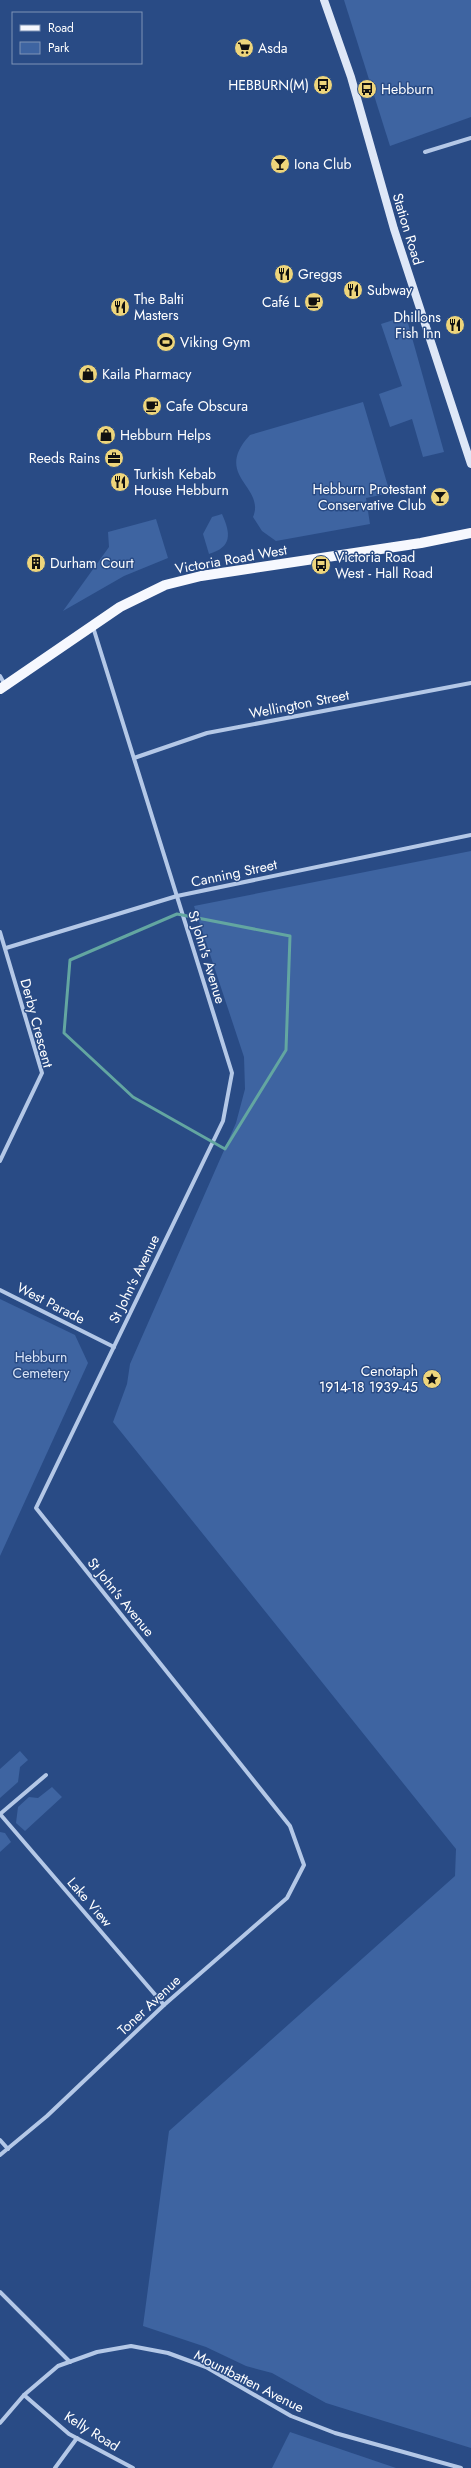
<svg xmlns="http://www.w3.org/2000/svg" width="471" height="2468" font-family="Jost,sans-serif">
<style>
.green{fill:#3e64a1}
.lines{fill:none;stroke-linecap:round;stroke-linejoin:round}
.minor{stroke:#b4c8e7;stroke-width:4}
.secondary{stroke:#dee7f7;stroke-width:8}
.primary{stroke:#f6f8fe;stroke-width:10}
.marked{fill:none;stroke:#63a6a1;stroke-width:3;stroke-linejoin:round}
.labels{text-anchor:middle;stroke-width:3;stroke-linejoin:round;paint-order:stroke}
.poi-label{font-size:14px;fill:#fff;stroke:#294b85;text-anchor:start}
.street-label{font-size:14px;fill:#fff;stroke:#294b85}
.park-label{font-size:14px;fill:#d8e3f6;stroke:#294b85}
</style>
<rect width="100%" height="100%" fill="#294b85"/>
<!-- green -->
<g class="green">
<path d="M344,0H471V117L390,146Z"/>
<path d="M406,316L444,452L423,457L412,419L390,427L379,394L402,386L381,324Z"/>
<path d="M363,402L390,493L366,498L370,524L276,541L262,531L253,517C266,486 212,476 250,435Z"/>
<path d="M222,514C231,534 232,547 209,554L203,534L212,517Z"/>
<path d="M156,519L168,558L124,576L63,611L109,547L108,532Z"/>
<path d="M471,851V2448L326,2403L272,2373L246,2366L206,2347L143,2326L169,2131L455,1876L456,1849L113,1422L127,1384L130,1364L236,1123L245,1089L244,1057L194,906Z"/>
<path d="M0,1299L75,1335L88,1363L0,1556Z"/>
<path d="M20,1751L28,1760L20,1767L18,1782L0,1798V1769Z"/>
<path d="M52,1787L62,1797L25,1831L16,1823L18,1807L29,1797L38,1798Z"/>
<path d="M0,1832L5,1833L11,1842L0,1852Z"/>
<path d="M290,2432L396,2468H272Z"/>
</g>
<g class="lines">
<!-- minor -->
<g class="minor">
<path d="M425,152L471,138"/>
<path d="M0,676L5,685"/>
<path d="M134,758L207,733L471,683"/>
<path d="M0,932L42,1073L0,1161"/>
<path d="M6,948L177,896L471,835"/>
<path d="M0,1290L114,1347"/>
<path d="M0,1814L164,2005"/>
<path d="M0,1814L46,1775"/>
<path d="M0,2140L8,2149"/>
<path d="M0,2155L47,2116L164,2005L287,1898L304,1865L290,1826L36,1508L223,1121L232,1073L93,627"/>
<path d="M0,2292L70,2362"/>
<path d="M24,2395L69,2434L133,2468"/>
<path d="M0,2423L24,2395L58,2366L97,2352L131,2346L168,2353L206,2367L291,2416L335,2433L461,2468"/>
<path d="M55,2468L77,2438"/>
</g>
<!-- secondary -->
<path class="secondary" d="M324,0L351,77L394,229L471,464"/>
<!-- primary -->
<path class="primary" d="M0,689L120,607L165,585L201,576L421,543L471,533"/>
</g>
<!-- marked area -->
<path class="marked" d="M177,914L290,936L286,1050L225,1149L133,1097L64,1033L70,960Z"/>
<!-- icons -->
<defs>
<symbol id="supermarket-disc" viewBox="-11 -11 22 22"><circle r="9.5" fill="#eed57b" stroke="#294b85"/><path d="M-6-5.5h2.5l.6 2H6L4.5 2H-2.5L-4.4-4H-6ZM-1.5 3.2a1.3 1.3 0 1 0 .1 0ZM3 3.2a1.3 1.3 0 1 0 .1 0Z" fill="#111"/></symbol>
<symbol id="bus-disc" viewBox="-11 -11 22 22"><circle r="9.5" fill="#eed57b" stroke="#294b85"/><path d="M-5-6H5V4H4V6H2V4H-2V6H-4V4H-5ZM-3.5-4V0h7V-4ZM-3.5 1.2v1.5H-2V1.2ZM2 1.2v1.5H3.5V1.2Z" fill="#111"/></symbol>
<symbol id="bar-disc" viewBox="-11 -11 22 22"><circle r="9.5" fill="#eed57b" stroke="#294b85"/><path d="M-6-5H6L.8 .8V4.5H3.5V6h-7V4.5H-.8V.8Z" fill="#111"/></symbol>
<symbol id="restaurant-disc" viewBox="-11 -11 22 22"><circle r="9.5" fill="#eed57b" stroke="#294b85"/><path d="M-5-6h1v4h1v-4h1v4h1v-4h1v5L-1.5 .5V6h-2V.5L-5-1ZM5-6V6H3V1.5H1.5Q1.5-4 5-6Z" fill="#111"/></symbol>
<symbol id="cafe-disc" viewBox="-11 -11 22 22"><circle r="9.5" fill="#eed57b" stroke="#294b85"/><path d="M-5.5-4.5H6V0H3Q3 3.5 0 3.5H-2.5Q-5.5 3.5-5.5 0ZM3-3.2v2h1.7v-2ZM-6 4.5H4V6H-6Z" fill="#111"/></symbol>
<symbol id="stadium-disc" viewBox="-11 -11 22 22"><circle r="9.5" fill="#eed57b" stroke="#294b85"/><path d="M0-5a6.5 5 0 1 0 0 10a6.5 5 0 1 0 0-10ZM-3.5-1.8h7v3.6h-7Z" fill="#111"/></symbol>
<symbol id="shop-disc" viewBox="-11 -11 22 22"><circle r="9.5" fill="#eed57b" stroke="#294b85"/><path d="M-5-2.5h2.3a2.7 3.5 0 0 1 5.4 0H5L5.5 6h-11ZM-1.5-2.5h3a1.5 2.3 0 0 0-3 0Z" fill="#111"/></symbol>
<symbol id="office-disc" viewBox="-11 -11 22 22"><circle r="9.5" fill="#eed57b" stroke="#294b85"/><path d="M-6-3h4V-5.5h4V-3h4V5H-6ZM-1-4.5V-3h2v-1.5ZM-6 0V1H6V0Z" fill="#111"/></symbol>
<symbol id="building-disc" viewBox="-11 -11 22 22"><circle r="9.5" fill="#eed57b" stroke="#294b85"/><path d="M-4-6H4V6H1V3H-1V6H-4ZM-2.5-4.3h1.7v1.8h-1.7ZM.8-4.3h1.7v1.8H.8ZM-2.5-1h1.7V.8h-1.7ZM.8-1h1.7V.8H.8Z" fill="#111"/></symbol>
<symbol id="sight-disc" viewBox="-11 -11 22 22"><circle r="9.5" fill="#eed57b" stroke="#294b85"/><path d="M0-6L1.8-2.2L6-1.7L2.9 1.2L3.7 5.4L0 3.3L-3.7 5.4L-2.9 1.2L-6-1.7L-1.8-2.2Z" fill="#111"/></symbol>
</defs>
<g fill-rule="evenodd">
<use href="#supermarket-disc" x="233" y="37" width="22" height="22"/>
<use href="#bus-disc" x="312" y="74" width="22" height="22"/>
<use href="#bus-disc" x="356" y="78" width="22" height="22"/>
<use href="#bar-disc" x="269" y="153" width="22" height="22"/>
<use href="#restaurant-disc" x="273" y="263" width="22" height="22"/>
<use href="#restaurant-disc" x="342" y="279" width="22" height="22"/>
<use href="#cafe-disc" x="303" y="291" width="22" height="22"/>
<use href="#restaurant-disc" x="109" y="296" width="22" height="22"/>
<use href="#restaurant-disc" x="444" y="314" width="22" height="22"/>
<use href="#stadium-disc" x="155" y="331" width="22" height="22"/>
<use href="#shop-disc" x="77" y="363" width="22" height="22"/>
<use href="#cafe-disc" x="141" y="395" width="22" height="22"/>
<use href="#shop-disc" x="95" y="424" width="22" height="22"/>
<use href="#office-disc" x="103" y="447" width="22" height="22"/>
<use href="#restaurant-disc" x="109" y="471" width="22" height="22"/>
<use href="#bar-disc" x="429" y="486" width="22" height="22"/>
<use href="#building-disc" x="25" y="552" width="22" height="22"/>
<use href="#bus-disc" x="310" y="554" width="22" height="22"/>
<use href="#sight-disc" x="421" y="1368" width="22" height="22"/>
</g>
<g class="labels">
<!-- poi labels -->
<g class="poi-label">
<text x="258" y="53">Asda</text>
<text x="309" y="90" text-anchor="end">HEBBURN(M)</text>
<text x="381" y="94">Hebburn</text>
<text x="294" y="169">Iona Club</text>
<text x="298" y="279">Greggs</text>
<text x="367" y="295">Subway</text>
<text x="134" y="304">The Balti<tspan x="134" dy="16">Masters</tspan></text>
<text x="300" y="307" text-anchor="end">Café L</text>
<text x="441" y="322" text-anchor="end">Dhillons<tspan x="441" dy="16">Fish Inn</tspan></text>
<text x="180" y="347">Viking Gym</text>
<text x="102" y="379">Kaila Pharmacy</text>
<text x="166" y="411">Cafe Obscura</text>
<text x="120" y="440">Hebburn Helps</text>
<text x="100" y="463" text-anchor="end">Reeds Rains</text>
<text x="134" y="479">Turkish Kebab<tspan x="134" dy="16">House Hebburn</tspan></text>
<text x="426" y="494" text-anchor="end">Hebburn Protestant<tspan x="426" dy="16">Conservative Club</tspan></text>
<text x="335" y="562">Victoria Road<tspan x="335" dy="16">West - Hall Road</tspan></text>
<text x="50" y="568">Durham Court</text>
<text x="418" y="1376" text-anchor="end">Cenotaph<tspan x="418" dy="16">1914-18 1939-45</tspan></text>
</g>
<!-- street labels -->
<g class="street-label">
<text transform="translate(408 229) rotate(73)" y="5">Station Road</text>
<text transform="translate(231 559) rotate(-10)" y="5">Victoria Road West</text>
<text transform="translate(299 704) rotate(-11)" y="5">Wellington Street</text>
<text transform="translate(234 873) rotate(-12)" y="5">Canning Street</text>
<text transform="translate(207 957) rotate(73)" y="5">St John's Avenue</text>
<text transform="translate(37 1023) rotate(75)" y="5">Derby Crescent</text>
<text transform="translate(134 1279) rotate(-64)" y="5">St John's Avenue</text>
<text transform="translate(51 1303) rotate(27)" y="5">West Parade</text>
<text transform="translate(121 1597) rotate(51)" y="5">St John's Avenue</text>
<text transform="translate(90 1902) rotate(49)" y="5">Lake View</text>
<text transform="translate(149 2005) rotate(-43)" y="5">Toner Avenue</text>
<text transform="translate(249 2381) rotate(27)" y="5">Mountbatten Avenue</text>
<text transform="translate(92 2431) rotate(32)" y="5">Kelly Road</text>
</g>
<!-- park labels -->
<g class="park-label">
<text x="41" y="1362">Hebburn<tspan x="41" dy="16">Cemetery</tspan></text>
</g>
</g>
<!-- legend -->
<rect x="12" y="12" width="130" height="52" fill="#294b85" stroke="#7f93b6"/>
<rect x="20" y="25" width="20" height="6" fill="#f6f8fe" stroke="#7f93b6"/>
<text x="48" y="32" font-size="12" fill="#ffffff">Road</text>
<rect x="20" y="42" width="20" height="12" fill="#3e64a1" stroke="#7f93b6"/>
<text x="48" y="52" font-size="12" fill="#ffffff">Park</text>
</svg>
